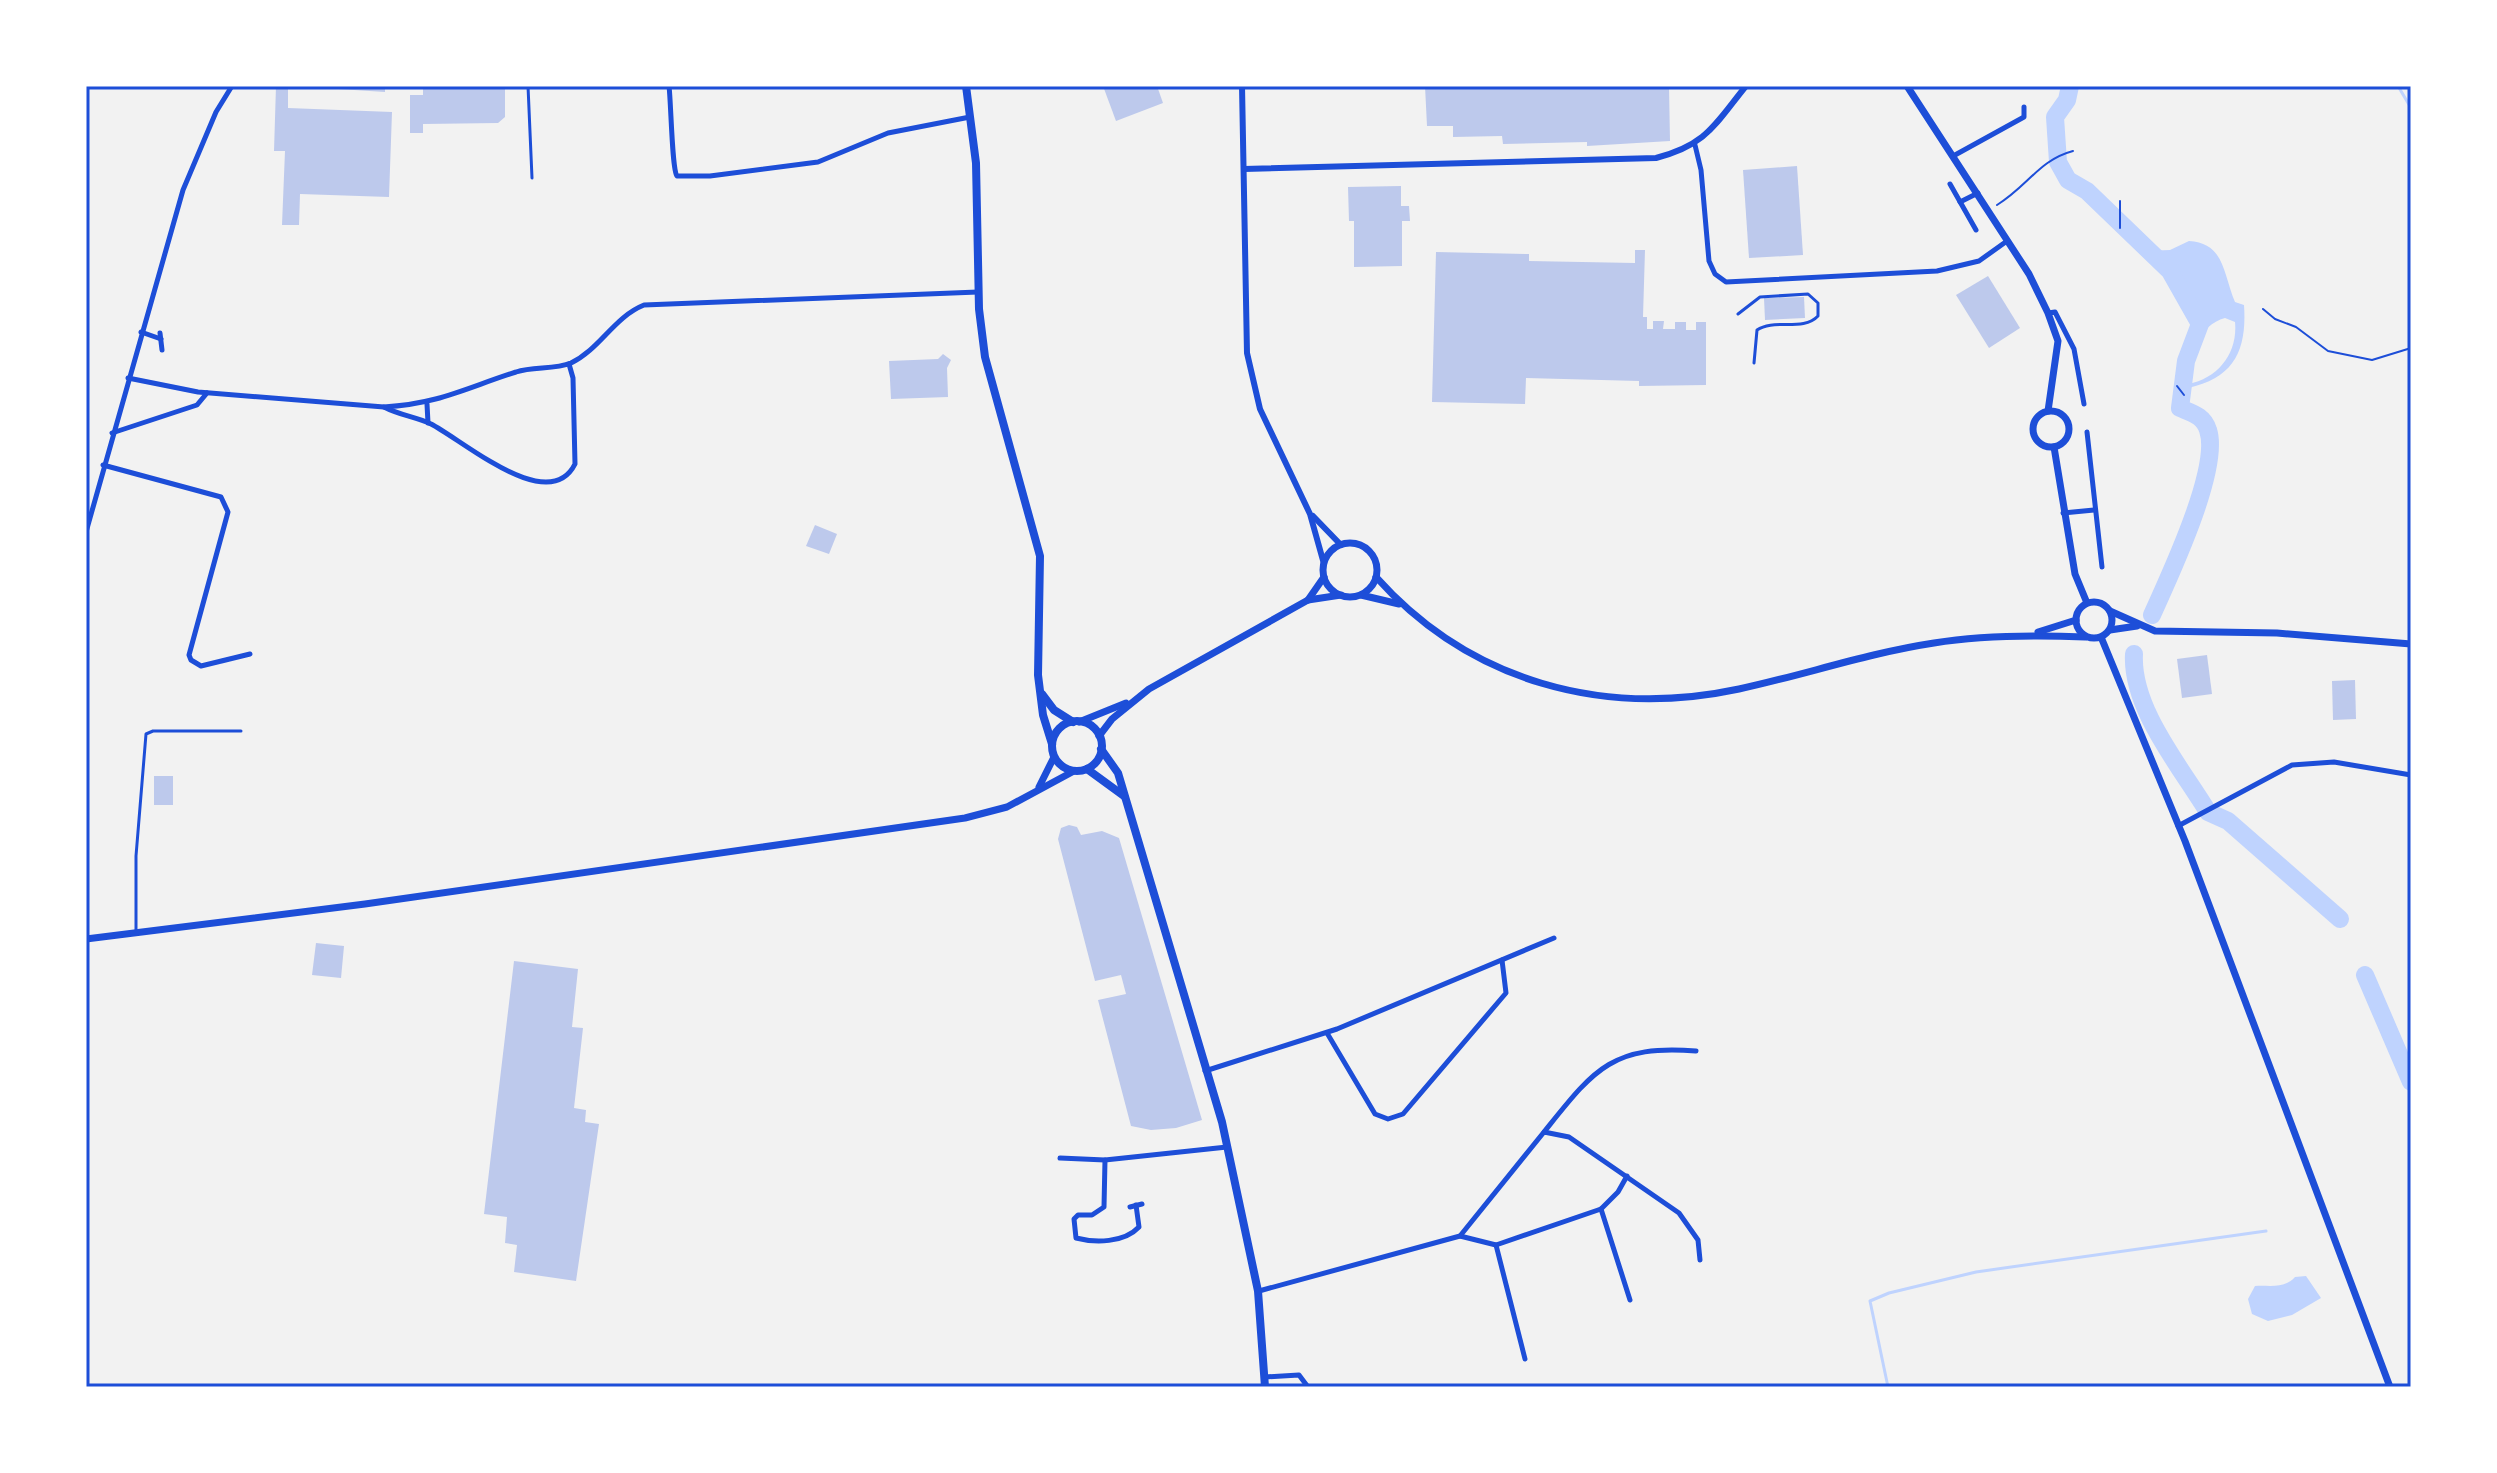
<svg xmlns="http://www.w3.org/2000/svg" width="2497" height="1473" font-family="'Alegreya Sans',sans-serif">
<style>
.water{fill:#bfd3fe;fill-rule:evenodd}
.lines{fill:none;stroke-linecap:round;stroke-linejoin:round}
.stream{stroke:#bfd3fe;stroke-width:3}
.river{stroke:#bfd3fe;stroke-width:18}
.building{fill:#bdc9ec}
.path{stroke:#1d4ed8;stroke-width:2}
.service{stroke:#1d4ed8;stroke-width:3}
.minor{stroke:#1d4ed8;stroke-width:5}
.tertiary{stroke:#1d4ed8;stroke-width:6}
.secondary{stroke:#1d4ed8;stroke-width:7}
.primary{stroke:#1d4ed8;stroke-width:8}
.neatline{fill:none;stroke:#1d4ed8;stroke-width:3}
</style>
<rect width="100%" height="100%" fill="#f2f2f2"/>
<!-- water -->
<g class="water">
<path d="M2189,241C2225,243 2223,274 2235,302L2244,305C2247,349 2235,378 2188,388L2181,384L2200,324L2170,271L2145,251L2170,250ZM2225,318L2235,322C2238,352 2219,378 2188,384L2184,380C2188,355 2199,325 2225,318Z"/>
<path d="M2306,1276L2321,1298L2292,1315L2268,1321L2252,1314L2248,1299L2255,1286C2271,1285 2284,1289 2295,1277Z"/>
</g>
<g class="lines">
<!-- stream -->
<g class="stream">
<path d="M2398,86L2411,108"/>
<path d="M1888,1387L1870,1301L1889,1293L1976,1272L2266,1231"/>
</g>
<!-- river -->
<g class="river">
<path d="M2070,86L2067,100L2055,117L2058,162L2068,180L2087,191L2170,271L2200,324L2186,361L2180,408C2192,413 2204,416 2208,430C2221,468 2169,577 2152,615"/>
<path d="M2134,654C2131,708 2180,766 2208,812L2228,821L2340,919"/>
<path d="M2365,975L2411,1082"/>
</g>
</g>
<!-- building -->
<g class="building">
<path d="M276,86H288V108L392,112L389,197L300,194L299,225H282L285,151H274Z"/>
<path d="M292,86H385V92Z"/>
<path d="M423,86H505V117L498,123L423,124V133H410V95H423Z"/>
<path d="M1103,86H1157L1163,103L1116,121Z"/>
<path d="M1425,86H1669L1670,141L1587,146V142L1503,144L1502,136L1453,137V126H1427Z"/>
<path d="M1797,166L1803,255L1749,258L1743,170Z"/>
<path d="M1401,186V206H1409L1410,221H1402V266L1354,267V221H1349L1348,187Z"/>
<path d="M1635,250H1645L1643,317H1647V329H1653V321H1664L1663,329H1675V322H1686V330H1696V322H1706V385L1639,386V381L1526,378L1525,404L1432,402L1436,252L1529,254V261L1635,263Z"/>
<path d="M1988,276L2020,328L1989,348L1956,295Z"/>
<path d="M1804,297L1805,318L1765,320L1764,298Z"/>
<path d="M943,354L951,360L947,368L948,397L891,399L889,361L938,359Z"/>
<path d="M815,525L837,534L829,554L806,546Z"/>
<path d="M2207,655L2212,694L2182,698L2177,659Z"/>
<path d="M2355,680L2356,719L2333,720L2332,681Z"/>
<rect x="154" y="776" width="19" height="29"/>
<path d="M1069,825L1077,827L1081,835L1102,831L1119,838L1202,1120L1176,1128L1151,1130L1131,1126L1098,1000L1126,994L1121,975L1095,981L1058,839L1061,828Z"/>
<path d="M316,943L344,946L341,978L312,975Z"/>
<path d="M514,961L578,969L572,1027L583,1028L574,1108L586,1110L585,1122L599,1124L576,1281L514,1272L517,1245L505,1243L507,1217L484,1214Z"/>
</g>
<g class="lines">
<!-- path -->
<g class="path">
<path d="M1997,205C2028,186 2039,160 2073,151"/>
<path d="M2120,228V201"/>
<path d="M2263,309L2275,319L2296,327L2328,351L2372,360L2411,348"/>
<path d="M2177,386L2184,395"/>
</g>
<!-- service -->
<g class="service">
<path d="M528,86L532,178"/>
<path d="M1738,314L1760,297L1808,294L1818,303V316C1803,332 1774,318 1757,330L1754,363"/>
<path d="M136,930V856L146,734L153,731H241"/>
</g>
<!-- minor -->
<g class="minor">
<path d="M669,86C671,102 672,170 677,176H710L818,162L888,133L970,117"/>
<path d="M1695,145L1701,170L1709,261L1715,274L1726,282L1937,271L1979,261L2007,241"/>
<path d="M1955,155L2024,117V107"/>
<path d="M1950,184L1976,230"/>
<path d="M1960,202L1978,193"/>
<path d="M2048,313L2055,312L2074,349L2084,404"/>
<path d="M141,332L161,339"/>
<path d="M160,333L162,350"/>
<path d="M128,378L198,392L384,407C438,404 466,388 516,372C533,366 554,370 571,363C600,349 614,317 644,305L978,292"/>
<path d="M427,404L428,423"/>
<path d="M384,407C399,415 416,417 431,424C464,441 549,516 575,464L573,378L569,364"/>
<path d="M2087,432L2102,567"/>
<path d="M112,433L197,405L207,393"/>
<path d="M103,465L221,497L228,512L189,655L191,660L201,666L250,654"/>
<path d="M2063,513L2094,510"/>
<path d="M86,532L183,190L216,112L232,86"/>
<path d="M2178,826L2292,765L2334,762L2411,775"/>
<path d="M1327,1033L1375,1114L1388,1119L1403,1114L1506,993L1502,960"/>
<path d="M1205,1071L1337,1029L1554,938"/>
<path d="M1544,1132C1593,1071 1611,1044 1696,1051"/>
<path d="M1060,1158L1105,1160L1227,1147"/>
<path d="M1105,1160L1104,1207L1092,1215H1078L1074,1219L1076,1238C1095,1243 1124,1243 1139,1227L1136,1205"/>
<path d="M1130,1207L1142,1204"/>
<path d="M1601,1209L1630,1300"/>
<path d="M1460,1236L1496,1245L1601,1209L1618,1192L1627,1176"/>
<path d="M1496,1245L1525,1359"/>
<path d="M1259,1291L1460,1236L1544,1132L1569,1137L1679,1213L1698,1240L1700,1260"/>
<path d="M1265,1377L1299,1375L1308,1387"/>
</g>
<!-- tertiary -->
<g class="tertiary">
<path d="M1242,86L1247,353L1260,409L1310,514L1324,564"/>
<path d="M1244,169L1656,158C1707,145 1715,124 1746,86"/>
<path d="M1313,516L1341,545"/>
</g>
<!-- secondary -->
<g class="secondary">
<path d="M1907,86L2029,274L2048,313L2058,341L2048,411"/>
<circle cx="2051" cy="429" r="18"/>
<path d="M2054,447L2075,574L2087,603"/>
<circle cx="1350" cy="570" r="27"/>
<path d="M1376,577C1470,682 1603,718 1739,689C1804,675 1868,653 1934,643C1984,635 2035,635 2085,637"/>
<path d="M1361,595L1399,604"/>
<path d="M1308,600L1324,577"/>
<circle cx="2094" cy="620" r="18"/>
<path d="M2110,611L2155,631L2277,633L2411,644"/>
<path d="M2110,630L2137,626"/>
<path d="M2038,632L2076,620"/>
<path d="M2101,637L2185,841L2390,1387"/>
<path d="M1079,722L1126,703"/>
<path d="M1099,736L1112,719L1149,689L1308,600L1341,595"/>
<path d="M1039,787L1054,757"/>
<path d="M86,939L365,904L965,818L1007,807L1074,771"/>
</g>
<!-- primary -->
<g class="primary">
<path d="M966,86L976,163L979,309L985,357L1040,556L1038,675L1043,715L1052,744"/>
<path d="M1042,694L1054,710L1073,722"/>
<circle cx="1077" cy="746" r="25"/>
<path d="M1101,749L1118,773L1222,1122L1258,1291L1265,1387"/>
<path d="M1087,769L1124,796"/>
</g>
</g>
<!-- border -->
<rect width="2497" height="1473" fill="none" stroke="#ffffff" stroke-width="176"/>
<rect x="88" y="88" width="2321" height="1297" class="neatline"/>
</svg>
